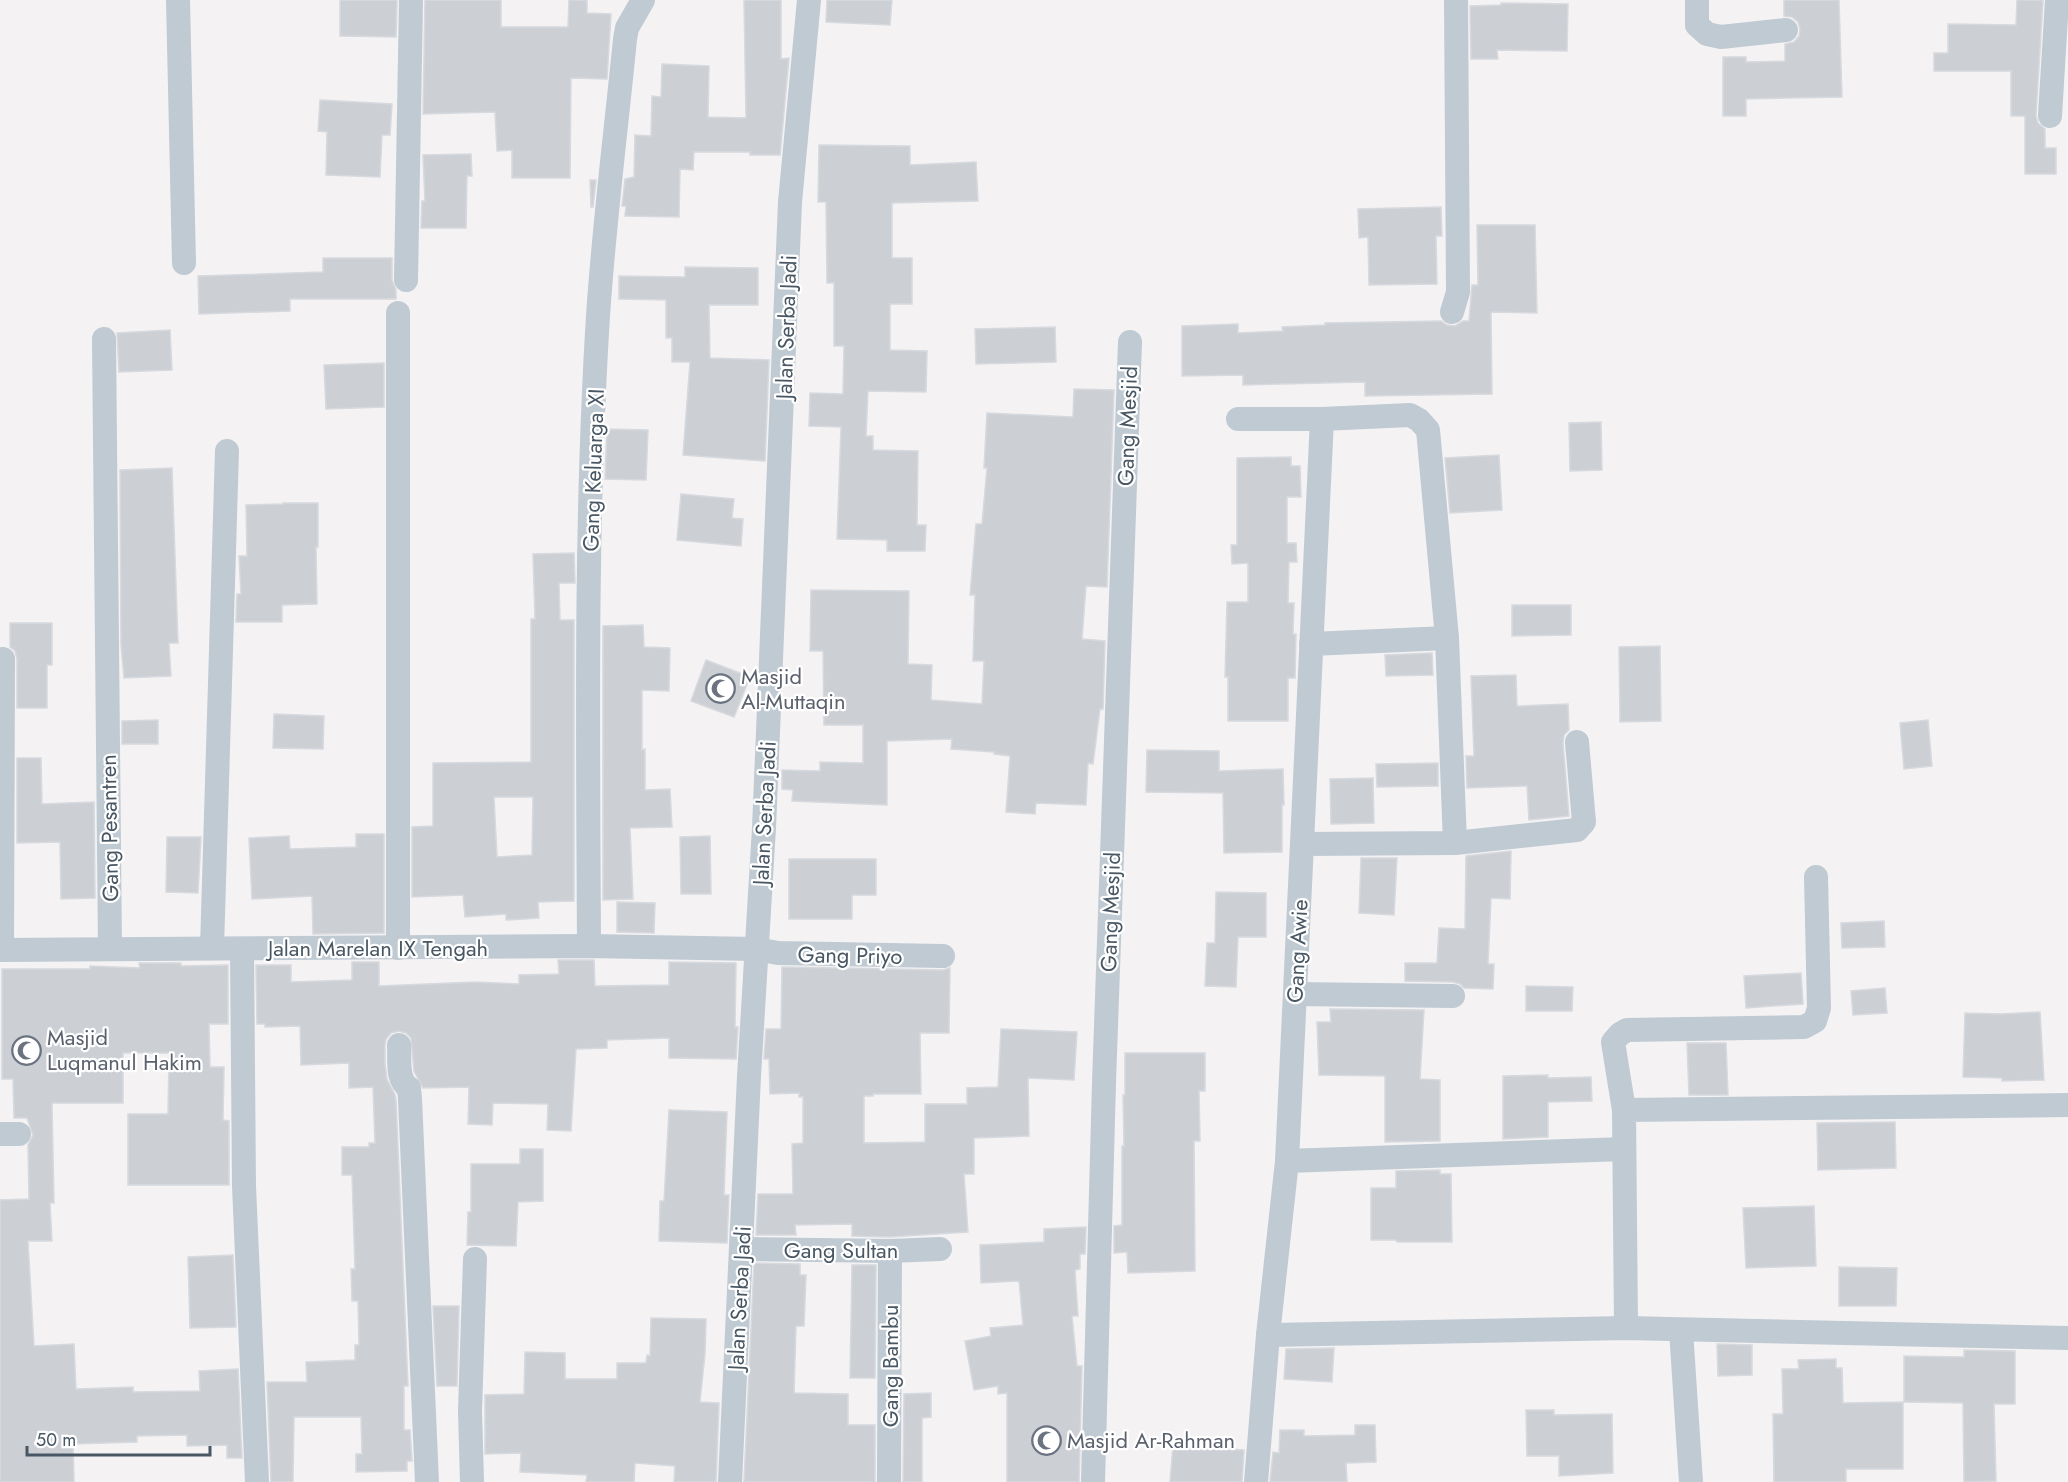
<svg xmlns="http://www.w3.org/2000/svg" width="2068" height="1482" font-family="Jost,sans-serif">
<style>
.building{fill:#ccd0d5;stroke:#d6d9de;stroke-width:1.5;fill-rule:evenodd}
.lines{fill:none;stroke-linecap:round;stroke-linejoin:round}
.minor{stroke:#bfcad3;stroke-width:24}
.labels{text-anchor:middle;stroke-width:4.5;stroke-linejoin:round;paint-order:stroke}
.street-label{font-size:22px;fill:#485763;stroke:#fff}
.worship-label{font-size:22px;fill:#5b616d;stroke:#fff;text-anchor:start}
</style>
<rect width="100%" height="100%" fill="#f5f2f3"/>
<!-- building -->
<g class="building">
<path d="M340,0H397L396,37L340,36Z"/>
<path d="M425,0H501V27H568L569,0H587V13L611,14L607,79L571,78L570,178H512V150L497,151L495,112L423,114Z"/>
<path d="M744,0H781V59L789,58L780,155H750V152H694L693,170L680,169L679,217L625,216L626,206H622L625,179L634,177L635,135L651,136L652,96L661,97L662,64L709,66L708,117L746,118Z"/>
<path d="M827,0H892L890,25L826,22Z"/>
<path d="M1784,0H1839L1842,97L1746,99V116H1723V57H1746V62L1785,61V44L1794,42L1799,36L1800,29L1798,22L1792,17L1784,16Z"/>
<path d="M2017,0H2043L2036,116L2038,123L2045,129V148H2056V174H2025V116H2011V71H1934V53H1948V24L2016,25Z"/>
<path d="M1501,3L1568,4L1567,51L1497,50L1498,59H1471L1470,6L1501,5Z"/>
<path d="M320,100L392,104L390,135H382L380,177L326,175L327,132L318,131Z"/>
<path d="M819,145L910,146V165L976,162L978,201L892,203V258H912V304H890V350L927,351L926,392L868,391L866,436H873V450L918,451L917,525H926L925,551H887V540L837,539L841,427L809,426L810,393L843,394L844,346H834V283H827L826,202H818Z"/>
<path d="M471,154L472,176H467L466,228H421L422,201H425L423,155Z"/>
<path d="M590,180H596L593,207H591Z"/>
<path d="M1441,207L1442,236H1436L1437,284L1369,285L1368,237L1359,238L1358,209Z"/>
<path d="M1477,225H1535L1537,313L1491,312L1492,394L1365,396V382L1243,385V375L1182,376V326L1238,324V333L1283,331L1282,327L1325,325V323L1441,321L1447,325L1455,326L1463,321H1469L1472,285H1478Z"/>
<path d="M323,258H392V280L396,290V299H290V311L199,314L198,276L323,272Z"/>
<path d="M685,267L758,268V305H709L710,358L769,360L765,461L683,455L690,362H672V338H666V300L619,299V276L685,277Z"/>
<path d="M1055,327L1056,362L976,364L975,329Z"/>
<path d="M170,330L172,370L119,372L117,333Z"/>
<path d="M384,363V407L326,409L324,365Z"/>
<path d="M1074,389L1114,390L1107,587L1086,586L1082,639L1105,641L1103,709H1100L1093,764L1088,763L1086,805L1036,803L1035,814L1006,812L1010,756L994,754V752L951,749L952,739L887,741V805L792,801L793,790L782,789V770L820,771V762L863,763V725H824L823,651H810L811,590L909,591L908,664L932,665L931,700L982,704L984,661H973L975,595H970L976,524H982L987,468H984L987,413L1073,417Z"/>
<path d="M1601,422L1602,470L1570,471L1569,423Z"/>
<path d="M607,429L648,430L646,480L605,479Z"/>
<path d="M1499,455L1502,510L1450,513L1445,458Z"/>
<path d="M1291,457V466H1300L1301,497H1287V543H1296L1297,562H1289L1288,603H1294L1293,634H1296L1295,678H1288V721H1228V677H1225L1227,602H1248V563L1232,564L1231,545H1237V458Z"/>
<path d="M172,468L178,643H169L171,676L124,678L121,645L120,470Z"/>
<path d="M681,494L734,499L732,518L743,519L741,546L677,540Z"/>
<path d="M283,503H318V547H316L317,604L282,605V622H236L237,594H241L239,556H247L246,505L283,504Z"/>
<path d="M574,553L575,583H559L560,620H574V901L538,902L539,918L506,920V914L465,917L463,895L412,897V827L433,826V763L531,762V619H535L533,554ZM494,797H533L532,855L497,857Z"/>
<path d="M1512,605H1571V635L1512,636Z"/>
<path d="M10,623H52V665H47V708H17V659L15,651L10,647Z"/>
<path d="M643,625L644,647L670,648L669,691L642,690V750L645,749V790L670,789L672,827L630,828L633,899L603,900V626Z"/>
<path d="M1660,646L1661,721L1620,722L1619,647Z"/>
<path d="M1432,653L1433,675L1386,676L1385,655Z"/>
<path d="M706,660L750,677L734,717L691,701Z"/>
<path d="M1516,675L1517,706L1568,704L1569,730L1564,735L1563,743L1569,816L1529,820L1527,786L1467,788L1466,756H1474L1471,676Z"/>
<path d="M274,714L324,716L323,749L273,748Z"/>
<path d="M158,720V744H122V721Z"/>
<path d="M1928,720L1932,766L1904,769L1900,723Z"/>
<path d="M1147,750L1219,751V771L1283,769L1284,805H1282V852L1224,853L1223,793L1146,792Z"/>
<path d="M17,758H41L42,804L94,802L95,898L61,899L60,842L17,843Z"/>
<path d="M1438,763V786L1377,787L1376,764Z"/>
<path d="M1373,778L1374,823L1331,824L1330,779Z"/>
<path d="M356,834H384V933L313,934L312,896L252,899L249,838L289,836L290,849L356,847Z"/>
<path d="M710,836L711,894H681L680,837Z"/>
<path d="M167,837H201L198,893L166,892Z"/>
<path d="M1511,851L1510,899L1491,898L1488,964H1494L1493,989L1464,988L1460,984L1453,982L1405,981V963H1437L1439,928L1465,929L1466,856Z"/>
<path d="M1361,858H1397L1394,915L1359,913Z"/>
<path d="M789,859H876V895H852V919H789Z"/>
<path d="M1216,892L1266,893V937H1238L1236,987L1205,986L1207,943H1215Z"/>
<path d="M617,902L655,903L654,933L617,932Z"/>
<path d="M1884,921L1885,947L1842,948L1841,923Z"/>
<path d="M558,960H594L595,986L669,985V962L736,963L735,1027H738L736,1059L669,1058V1038L607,1040V1048L576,1049L571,1131L547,1130L548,1104L493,1103L492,1125L468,1124L469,1087L423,1088L414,1071L411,1038L406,1033L399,1031L391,1033L386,1039L385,1045V1063L387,1079L395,1095L396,1100L408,1386H404V1430H410L412,1461H407V1471L356,1472V1454H362L361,1417H294L293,1482H271L267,1382H307L306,1362L355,1360V1345H359L358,1301H352L351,1269H355L352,1175H342V1147H369V1143H375L373,1087L349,1088V1063L301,1065L300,1026L265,1027V1024H257L256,965H291V982L352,980V962H379V986L476,982L519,984V975L559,974Z"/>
<path d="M139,963H181V966L228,965V1024H209L210,1067H224L223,1120L229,1121V1185H128V1114H168L169,1053H123V1103H52L54,1203H50L52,1241H28L34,1346L74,1344L76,1389L133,1387V1392L200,1391L199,1371L238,1369L242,1458H227V1445L187,1446V1435L137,1436V1442L73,1444L74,1482H0V1200L29,1199L28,1145L33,1135L27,1118H14L13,1079H2V969H90V966L140,968Z"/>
<path d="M782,967L943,970L950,968L949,1033H920L921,1094H873V1096H864V1143L925,1142V1104H967V1088L998,1087L1001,1029L1077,1032L1074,1080L1028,1078L1029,1136L974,1138V1174H964L968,1232L890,1237L852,1236V1224L795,1225L796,1235H756L758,1194H793L792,1144L803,1143V1097H799V1093L770,1094L769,1059H764L766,1029H781Z"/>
<path d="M1801,973L1803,1004L1746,1008L1744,976Z"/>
<path d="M1526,986L1573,987L1572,1011H1526Z"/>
<path d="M1885,988L1887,1013L1853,1015L1851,991Z"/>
<path d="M1330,1009L1424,1010L1420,1079L1440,1080V1141L1385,1142V1076L1319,1075L1317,1022H1331Z"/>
<path d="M2040,1012L2044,1080L2002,1081V1078L1963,1077L1965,1013L2001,1014Z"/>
<path d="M1687,1043H1726L1728,1095H1689Z"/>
<path d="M1125,1053H1205V1091H1199L1200,1141H1194L1195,1271L1128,1273L1127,1252L1114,1253V1226L1122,1225V1146H1124L1123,1095H1125Z"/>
<path d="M1548,1075V1078L1591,1077L1592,1101L1548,1102V1137L1503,1139V1076Z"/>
<path d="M669,1110L727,1112L724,1195H729L727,1243L659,1241L660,1201H664Z"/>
<path d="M1895,1122L1896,1168L1818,1170L1817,1123Z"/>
<path d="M520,1149H543V1201L518,1202L516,1246L467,1245L468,1212H471V1164H520Z"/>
<path d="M1440,1170V1174H1451L1452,1242H1397L1396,1240H1371V1188H1396V1171Z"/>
<path d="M1814,1206L1816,1266L1746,1268L1743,1208Z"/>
<path d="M1086,1227L1085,1254H1080V1269L1075,1270L1078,1316H1072L1077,1366H1082L1079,1482H1007V1393L998,1394V1386L974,1390L965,1341L991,1336L990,1328L1023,1325L1019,1281L981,1283L980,1245L1044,1242V1229Z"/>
<path d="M233,1255L236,1327L190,1328L188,1257Z"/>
<path d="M754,1263L800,1264V1275H806L804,1326H796L794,1393L848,1394V1425H875V1482H744Z"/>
<path d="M852,1265H876L875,1378H850Z"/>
<path d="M1839,1267L1897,1268L1896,1306H1839Z"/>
<path d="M433,1306H459L457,1386H437Z"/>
<path d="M651,1318L706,1319L705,1354L700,1402L719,1403L716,1482H674L675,1466L635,1463L634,1482H586L587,1475L520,1472L521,1453L485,1454V1395L524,1394L525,1352L565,1353V1379H617V1363H646L647,1355L650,1356Z"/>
<path d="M1717,1344L1752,1345V1375L1718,1376Z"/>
<path d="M1334,1348L1332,1382L1284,1379L1286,1349Z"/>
<path d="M1964,1350L2015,1351V1404H1994L1996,1481L1964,1482L1963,1403L1904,1402V1356L1964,1357Z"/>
<path d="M1836,1359V1368H1842L1843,1403L1903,1402V1469H1846V1482H1774L1773,1414H1783L1782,1369H1799L1798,1360Z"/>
<path d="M931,1393V1417L922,1418V1482H903L904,1394Z"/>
<path d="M1526,1410H1554V1415L1612,1414L1613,1473L1559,1476V1456H1527Z"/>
<path d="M1355,1425H1375L1376,1462L1346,1463L1347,1482H1270L1273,1452L1279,1453L1280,1430H1304V1436L1355,1435Z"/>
<path d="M1173,1446L1244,1450L1242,1482H1170Z"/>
</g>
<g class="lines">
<!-- minor -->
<g class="minor">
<path d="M178,0L184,263"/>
<path d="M1697,0V25L1707,34L1721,37L1786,30"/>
<path d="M2050,116L2057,0"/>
<path d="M406,280L411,0"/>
<path d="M1452,312L1458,292L1456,0"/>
<path d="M104,339L110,949"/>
<path d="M1238,419H1322L1410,415L1419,420L1428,430L1447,638L1455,843"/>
<path d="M1311,644L1447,638"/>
<path d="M1302,844L1455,843L1577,830L1584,822L1577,742"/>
<path d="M589,946C588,737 585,525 598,316C604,224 616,131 625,39L627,28L643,0"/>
<path d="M212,948L227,451"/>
<path d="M398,948V313"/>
<path d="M242,949L244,1186L257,1482"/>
<path d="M0,950L589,946L756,949L778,953L943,956"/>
<path d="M2,950L3,659"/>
<path d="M1295,994L1453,996"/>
<path d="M399,1045C400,1059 396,1080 409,1088L410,1099L427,1482"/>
<path d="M1624,1110L1613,1042L1620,1034L1627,1030L1804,1027L1815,1021L1819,1008L1816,877"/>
<path d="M0,1134H19"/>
<path d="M1287,1161L1624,1149"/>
<path d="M742,1249L890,1251L940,1249"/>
<path d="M1626,1328L1624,1110L2068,1105"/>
<path d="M1681,1330L1691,1482"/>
<path d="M1268,1335L1626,1328L2068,1338"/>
<path d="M472,1482L470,1411L475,1259"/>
<path d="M730,1482L749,1076L764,828L790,202L809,0"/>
<path d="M889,1482L890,1251"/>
<path d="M1093,1482L1104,1083L1130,342"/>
<path d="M1256,1482L1268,1335L1287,1161L1322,419"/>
</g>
</g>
<!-- icons -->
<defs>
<symbol id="mosque-ring" viewBox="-11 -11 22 22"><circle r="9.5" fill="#fff" stroke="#6b7280" stroke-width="1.5"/><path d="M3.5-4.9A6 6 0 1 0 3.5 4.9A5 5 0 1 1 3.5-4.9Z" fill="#6b7280"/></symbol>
</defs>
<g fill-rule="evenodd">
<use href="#mosque-ring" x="704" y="672" width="33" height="33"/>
<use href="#mosque-ring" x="10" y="1034" width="33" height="33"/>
<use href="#mosque-ring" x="1030" y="1424" width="33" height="33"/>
</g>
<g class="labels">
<!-- street labels -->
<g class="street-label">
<text transform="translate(786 327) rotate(-88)" y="8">Jalan Serba Jadi</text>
<text transform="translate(1127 426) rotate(-88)" y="8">Gang Mesjid</text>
<text transform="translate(593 470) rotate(-88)" y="8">Gang Keluarga XI</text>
<text transform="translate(764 813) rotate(-87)" y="8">Jalan Serba Jadi</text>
<text transform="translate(109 828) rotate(-91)" y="8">Gang Pesantren</text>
<text transform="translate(1110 912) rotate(-88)" y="8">Gang Mesjid</text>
<text x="378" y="956">Jalan Marelan IX Tengah</text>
<text transform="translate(1297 951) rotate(-87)" y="8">Gang Awie</text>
<text transform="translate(850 955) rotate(1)" y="8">Gang Priyo</text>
<text x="841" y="1258">Gang Sultan</text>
<text transform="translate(739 1298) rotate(-87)" y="8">Jalan Serba Jadi</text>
<text transform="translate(890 1366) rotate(-90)" y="8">Gang Bambu</text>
</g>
<!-- worship labels -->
<g class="worship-label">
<text x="741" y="684">Masjid<tspan x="741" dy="25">Al-Muttaqin</tspan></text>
<text x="47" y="1045">Masjid<tspan x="47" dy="25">Luqmanul Hakim</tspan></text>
<text x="1067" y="1448">Masjid Ar-Rahman</text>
</g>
</g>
<!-- scale -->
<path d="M27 1446v9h183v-9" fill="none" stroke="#485763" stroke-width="3"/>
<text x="36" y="1446" font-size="18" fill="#485763" stroke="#ffffff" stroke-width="4.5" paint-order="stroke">50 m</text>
</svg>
